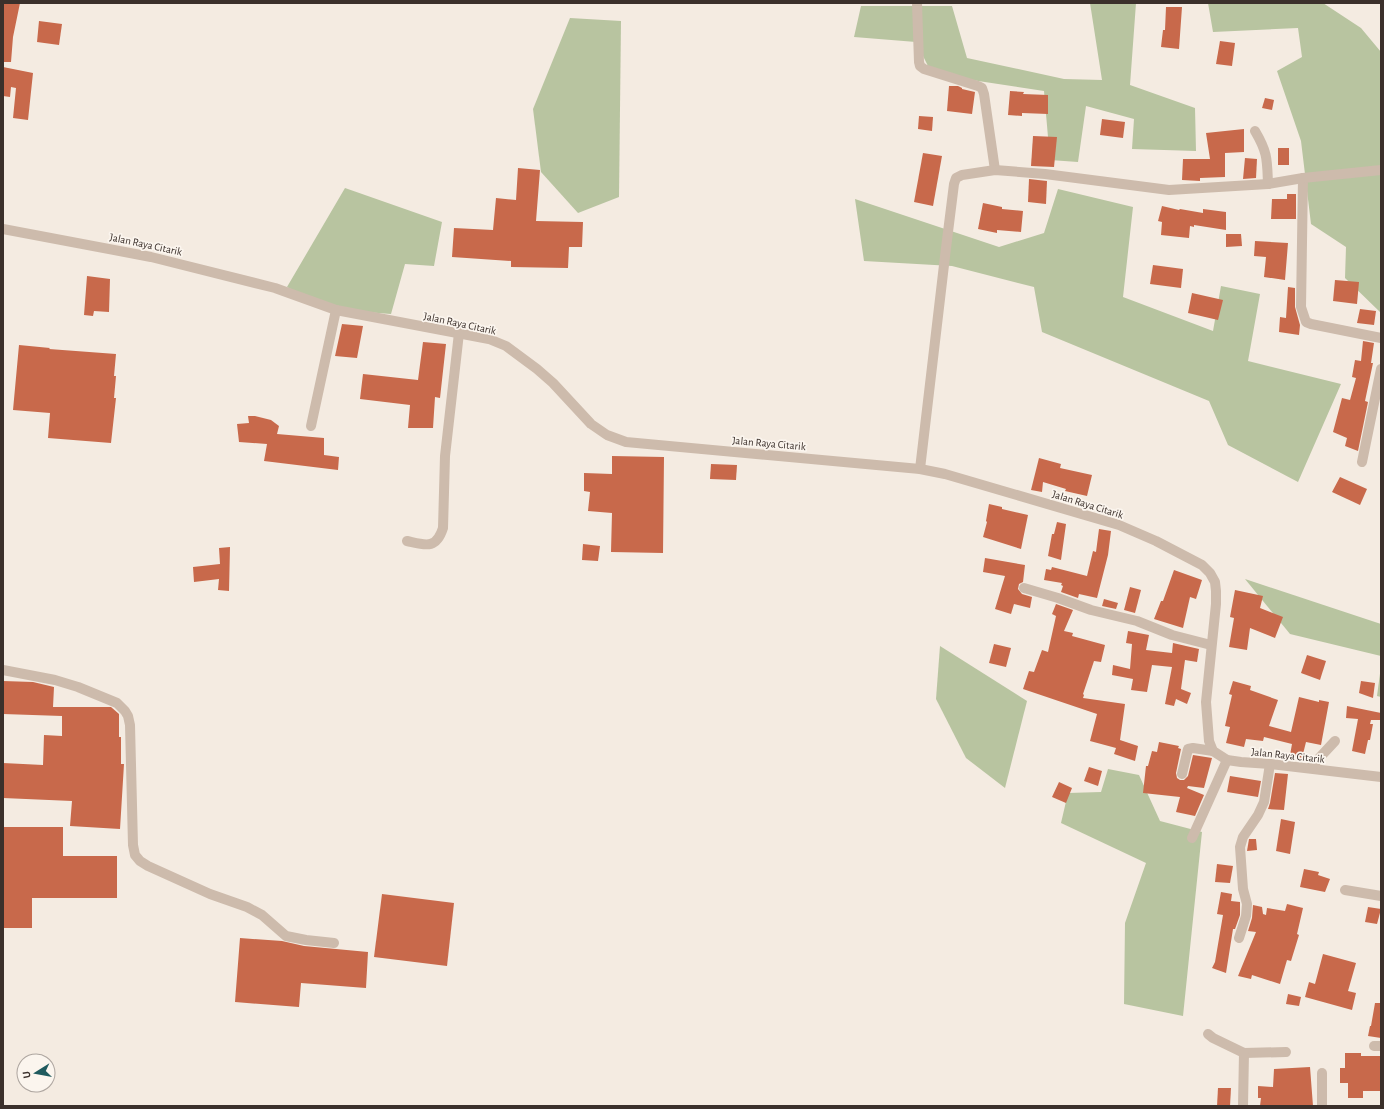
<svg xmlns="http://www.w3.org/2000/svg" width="1384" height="1109" font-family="'Alegreya Sans',sans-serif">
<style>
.green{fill:#b8c4a0}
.building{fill:#c8694b}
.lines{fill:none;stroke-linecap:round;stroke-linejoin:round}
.minor{stroke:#cdbbac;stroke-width:10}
.labels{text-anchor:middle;stroke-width:3.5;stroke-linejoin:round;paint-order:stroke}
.street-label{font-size:11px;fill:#3b302b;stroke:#fbf5ee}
</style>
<rect width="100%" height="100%" fill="#f4ebe1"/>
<!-- green -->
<g class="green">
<path d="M1090,3H1136L1130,85L1195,108L1196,151L1132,149L1134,119L1086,106L1078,162L1050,160L1044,91L932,74L916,42L854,37L861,6H952L967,58L1064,79L1102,80Z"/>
<path d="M1208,3H1323L1361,28L1381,52V313L1345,278L1346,247L1311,224L1301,141L1277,71L1302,57L1298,28L1213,32Z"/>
<path d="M570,18L621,21L619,197L578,213L541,172L533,109Z"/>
<path d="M345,188L442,222L434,266L405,264L391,314L326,309L287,287Z"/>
<path d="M1058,189L1133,207L1123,297L1213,331L1221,286L1260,294L1248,361L1341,384L1298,482L1228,445L1209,401L1042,332L1034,287L952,266L864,261L855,199L999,247L1044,233Z"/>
<path d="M1245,579L1381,624V656L1290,634Z"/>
<path d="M940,646L1027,701L1005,788L966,758L936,699Z"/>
<path d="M1381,666V697L1377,696Z"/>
<path d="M1108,769L1139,775L1160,821L1202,832L1183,1016L1124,1004L1125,923L1146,863L1061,823L1068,793L1101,792Z"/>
</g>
<!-- building -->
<g class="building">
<path d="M3,3H20L13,37L11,62H3Z"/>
<path d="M1166,7H1182L1179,49L1161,47L1163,30H1165Z"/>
<path d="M39,21L62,24L59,45L37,42Z"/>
<path d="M1220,41L1235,43L1232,66L1216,64Z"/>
<path d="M3,67L33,73L28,120L13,118L16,88L11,87L10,97L3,96Z"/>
<path d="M949,86H958L962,88V89L975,92L972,114L947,111Z"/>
<path d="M1010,91L1024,92L1023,94L1048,95V114L1022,113V116L1008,115Z"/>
<path d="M1265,98L1274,100L1272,110L1262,108Z"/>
<path d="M919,116L933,117L932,131L918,129Z"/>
<path d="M1102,119L1125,122L1123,138L1100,135Z"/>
<path d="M1244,129V152L1225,153V177L1200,178V181L1182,180L1183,159H1210L1206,133Z"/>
<path d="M1033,136L1057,137L1054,167L1031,166Z"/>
<rect x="1278" y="148" width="11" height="17"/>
<path d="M923,153L942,156L933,206L914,202Z"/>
<path d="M1245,158L1257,159L1256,178L1243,179Z"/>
<path d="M518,168L540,170L536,221L583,222L582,247H569L568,268L511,267V261L452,257L454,228L493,230L496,198L516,200Z"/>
<path d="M1029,179L1047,181L1046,204L1028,202Z"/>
<path d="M1287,194H1296V219H1271L1272,199H1287Z"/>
<path d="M983,203L1002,207V209L1023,211L1021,232L997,230V233L978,229Z"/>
<path d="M1162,206L1179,210L1180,209L1203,213V209L1226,212V230L1194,225V227L1190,226L1189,238L1161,235L1162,222L1158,221Z"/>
<path d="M1226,234H1241L1242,246L1226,247Z"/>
<path d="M1255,241L1288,243L1285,280L1264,277L1266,257L1254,256Z"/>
<path d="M1153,265L1183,269L1181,288L1150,284Z"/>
<path d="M87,276L110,279L109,312L94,311L93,316L84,315Z"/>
<path d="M1335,280L1359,282L1357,304L1333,301Z"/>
<path d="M1288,287L1295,288V307L1300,325L1299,335L1279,332L1280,317L1286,318Z"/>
<path d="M1192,293L1223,300L1218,320L1188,313Z"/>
<path d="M1360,309L1376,311L1374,325L1357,323Z"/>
<path d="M342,324L363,326L357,358L335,356Z"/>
<path d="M1363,341L1374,343L1371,363H1373L1365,401L1368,402L1358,451L1345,446L1347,438L1333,432L1342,398L1350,400L1356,378L1352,377L1355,360L1361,361Z"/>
<path d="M423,342L446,344L440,398L435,397L433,428H408L410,405L360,399L363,374L418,380Z"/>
<path d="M19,345L50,348L49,349L116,354L114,376H116L114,398H116L111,443L48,438L50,413L13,410Z"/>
<path d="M248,416H255L271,420L279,426L277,434L324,438V455L339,457L338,470L264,461L267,444L239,442L237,424L249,423Z"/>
<path d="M612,456L664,457L663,553L611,552L612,513L588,511L590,492L584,491V473L612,474Z"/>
<path d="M1039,458L1061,464L1060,468L1092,475L1087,496L1065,491L1066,489L1043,482L1042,492L1031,490Z"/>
<path d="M711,464L737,465L736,480L710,479Z"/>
<path d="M1340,477L1367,489L1360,505L1332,492Z"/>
<path d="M989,504L1002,507V509L1028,515L1021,549L983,537L987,522L986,521Z"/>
<path d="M1057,522L1066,524L1061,560L1048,556L1052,534H1054Z"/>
<path d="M1099,529L1111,531L1108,555L1097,598L1079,594L1078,598L1061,592L1063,586L1061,585L1062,583L1044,580L1046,569L1051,570L1052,567L1087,576L1093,551L1096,552Z"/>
<path d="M583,544L600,546L598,561L582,560Z"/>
<path d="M230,547L229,591L218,590L219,579L194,582L193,567L220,564L219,548Z"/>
<path d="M985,558L1025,565L1023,582L1019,584L1018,589L1022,594L1032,597L1030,608L1014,604L1011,614L995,609L1005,576L983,572Z"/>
<path d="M1174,570L1202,580L1196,599L1190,597L1183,628L1154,619L1161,601H1163Z"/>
<path d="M1130,587L1141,590L1135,613L1124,610Z"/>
<path d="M1235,590L1263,596L1260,608L1283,617L1275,638L1250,628L1247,650L1229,647L1234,618L1230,617Z"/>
<path d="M1104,599L1118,603L1116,609L1102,606Z"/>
<path d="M1056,604L1073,610L1064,631L1073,633L1072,636L1105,645L1101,662L1094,661L1083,694L1084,695L1083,698L1125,704L1120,740L1138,746L1135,761L1114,754L1116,748L1090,741L1097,714L1023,689L1029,671L1034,672L1042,650L1048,652L1056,616L1052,614Z"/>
<path d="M1128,631L1149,635L1146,650L1172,653L1173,643L1199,649L1197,662L1185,660L1181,689L1191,693L1187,704L1176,699L1174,706L1165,704L1172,667L1152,665L1147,692L1131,690L1133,679L1112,675L1113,665L1130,669L1132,644L1126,643Z"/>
<path d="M994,644L1011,648L1006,667L989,663Z"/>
<path d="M1307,655L1326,661L1320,680L1301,673Z"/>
<path d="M3,681L33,682L54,687L53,707H111L119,714V737H121V764H124L120,829L70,826L72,801L3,798V763L43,765L44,735L62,736V716L3,714Z"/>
<path d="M1233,681L1251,686L1250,690L1278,700L1269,726L1291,732L1299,697L1319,702V700L1329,702L1321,745L1306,742L1302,758L1290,755L1292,744L1264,737L1263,741L1246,739L1244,747L1226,743L1230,727L1225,726L1232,695L1229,694Z"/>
<path d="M1361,681L1375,683L1373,698L1359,693Z"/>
<path d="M1347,706L1381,713V720H1371L1370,724H1373L1370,740H1368L1365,754L1352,751L1358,719L1346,718Z"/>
<path d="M1159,742L1179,746L1178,748L1181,749L1176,773L1177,778L1180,780H1184L1188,776L1193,755L1212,758L1204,788L1188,786L1187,788L1204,795L1195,816L1176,812L1180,797L1143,793L1146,766H1148L1152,751L1157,752Z"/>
<path d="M1089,767L1102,771L1098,786L1084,781Z"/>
<path d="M1275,773L1288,774L1284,810L1268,809L1270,803Z"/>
<path d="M1230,776L1261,781L1258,797L1227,792Z"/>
<path d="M1059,782L1072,788L1066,803L1052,797Z"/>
<path d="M1281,819L1295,822L1290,854L1276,851Z"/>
<path d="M3,827H63V856H117V898H32V928H3Z"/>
<path d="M1249,839H1256L1257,850L1247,851Z"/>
<path d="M1217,864L1233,866L1230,883L1215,882Z"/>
<path d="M1304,869L1319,872L1318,875L1330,879L1325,892L1300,887Z"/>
<path d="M1221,892L1232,894L1231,901L1240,902V915L1235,929H1233L1226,973L1212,968L1215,962L1223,915L1217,914Z"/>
<path d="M382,894L454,903L447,966L374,957Z"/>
<path d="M1287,904L1303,908L1297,934L1299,935L1291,961L1287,960L1280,984L1252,975L1251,979L1238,976L1256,932L1248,931L1252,918L1253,905L1262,907L1263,914L1266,915L1267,908L1285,911Z"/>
<path d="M1368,907L1381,909L1377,924L1365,922Z"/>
<path d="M240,938L282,941L304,946L368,952L366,988L301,983L299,1007L235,1002Z"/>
<path d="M1323,954L1356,963L1348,991L1356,993L1352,1010L1305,997L1309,982L1315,984Z"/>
<path d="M1288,994L1301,997L1299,1006L1286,1004Z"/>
<path d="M1375,1003H1381V1038L1368,1036L1370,1026H1371Z"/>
<path d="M1345,1053H1361V1056H1381V1091H1363V1098H1348V1083H1340V1068H1345Z"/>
<path d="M1310,1067L1313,1106H1260L1261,1098H1258V1086L1273,1087L1274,1069Z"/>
<path d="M1218,1088H1231L1230,1106H1217Z"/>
</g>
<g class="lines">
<!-- minor -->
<g class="minor">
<path d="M917,3L919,62L920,66L924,69L978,86L982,88L984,94L995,170"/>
<path d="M1255,131C1268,153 1267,160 1268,184"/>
<path d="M1303,178L1301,307L1306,322L1311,324L1381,338"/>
<path d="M3,229L151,257L275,288L336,310L489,339L506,346L537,369L553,383L591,424L607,435L626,442L920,469L945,474L1119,525L1156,541L1202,565L1210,573L1215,582L1216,591V604L1206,702L1209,741L1213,751L1227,760L1241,762L1270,764L1381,777"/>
<path d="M311,426L336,310"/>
<path d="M1362,462L1381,369"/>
<path d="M920,469L946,248L954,184L956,178L962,175L995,170L1045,174L1169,190L1268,184L1303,178L1381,170"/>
<path d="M407,541C425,545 436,550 443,528L445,456L459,333"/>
<path d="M1024,588L1058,598L1091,610L1137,621L1172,635L1211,645"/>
<path d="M3,670L55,680L78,687L117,703L125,711L128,716L130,725L133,845L135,855L140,861L148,866L210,894L247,907L262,915L286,936L306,940L334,943"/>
<path d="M1310,768L1335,741"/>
<path d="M1182,774L1188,749L1193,748L1213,751"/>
<path d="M1192,838L1227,760"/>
<path d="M1345,890L1381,896"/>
<path d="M1239,938L1246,916L1247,904L1243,889L1240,847L1243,837L1258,815L1264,802L1270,764"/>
<path d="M1208,1034L1213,1038L1244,1053L1286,1052"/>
<path d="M1374,1046H1381"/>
<path d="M1243,1106L1244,1053"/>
<path d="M1322,1106V1073"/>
</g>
</g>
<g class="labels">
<!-- street labels -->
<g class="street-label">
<text transform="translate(146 244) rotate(12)" y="4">Jalan Raya Citarik</text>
<text transform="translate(460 323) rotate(12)" y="4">Jalan Raya Citarik</text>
<text transform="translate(769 443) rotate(5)" y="4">Jalan Raya Citarik</text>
<text transform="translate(1088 504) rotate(17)" y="4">Jalan Raya Citarik</text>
<text transform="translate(1288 755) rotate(6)" y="4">Jalan Raya Citarik</text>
</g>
</g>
<!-- border -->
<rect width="1384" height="1109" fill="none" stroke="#3b302b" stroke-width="8"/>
<!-- north arrow -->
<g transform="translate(36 1073) rotate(259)"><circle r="19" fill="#fbf5ee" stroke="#aea6a0"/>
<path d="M0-3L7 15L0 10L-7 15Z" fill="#1f5a5e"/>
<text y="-6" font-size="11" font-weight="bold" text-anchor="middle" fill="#3b302b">U</text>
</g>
</svg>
